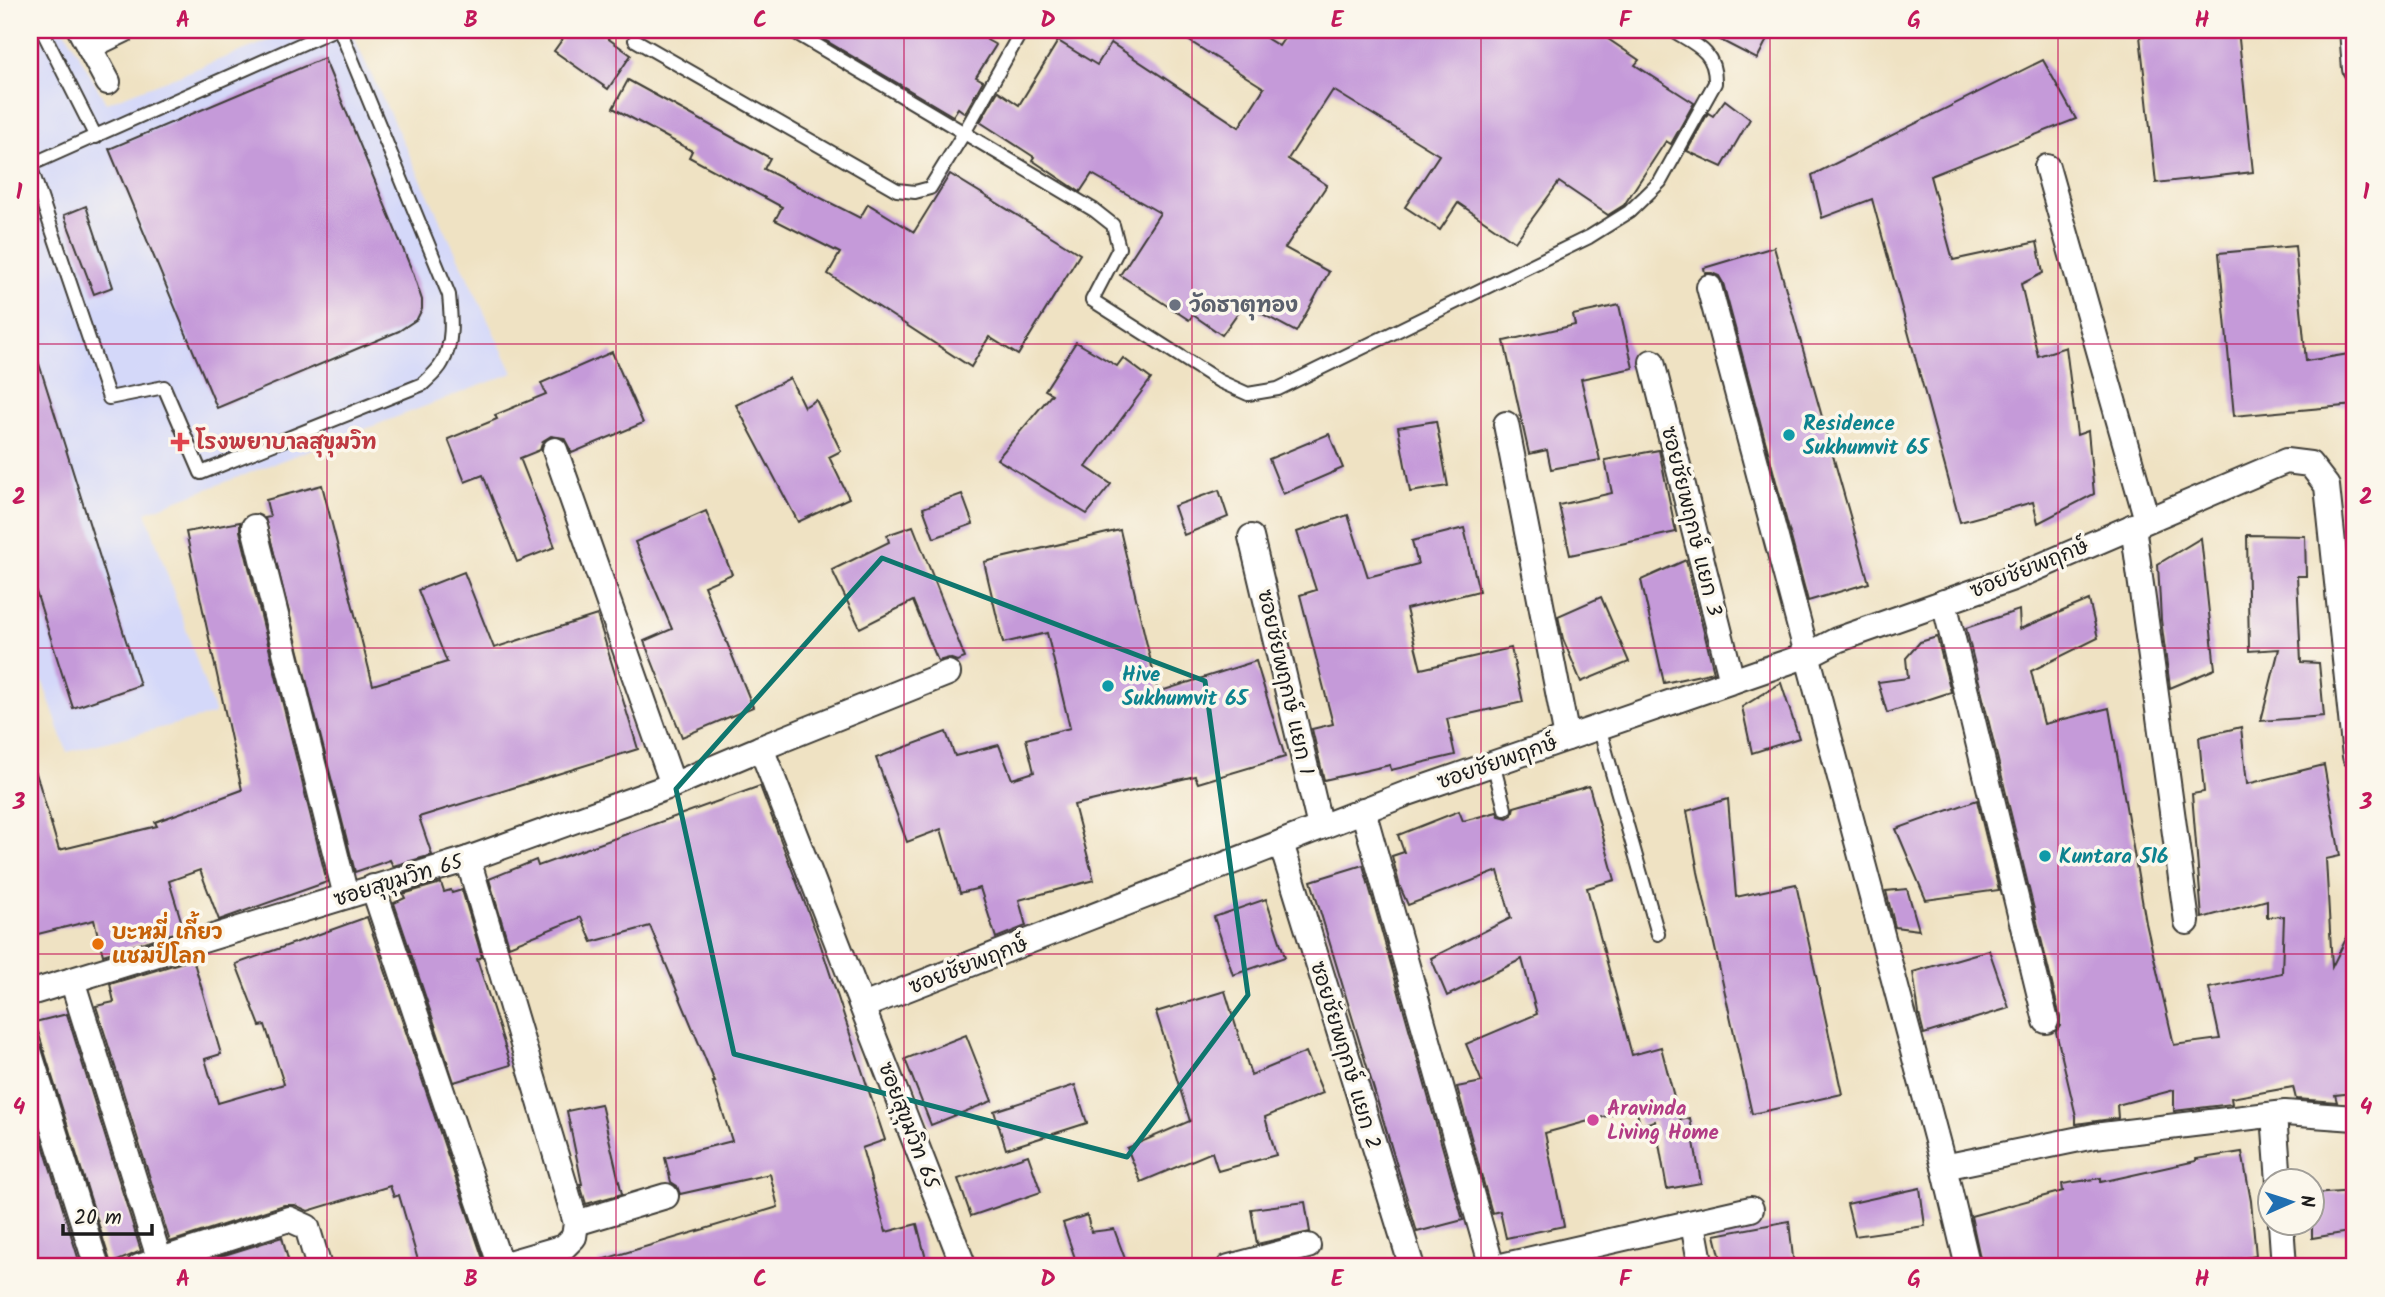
<svg xmlns="http://www.w3.org/2000/svg" width="2385" height="1297" font-family="Kalam,'Playpen Sans Thai',sans-serif">
<style>
.built{fill:#d4d8f9}
.building{fill:#c59ad9}
.lines{fill:none;stroke-linecap:round;stroke-linejoin:round}
.lane-casing{stroke:#3c3a35;stroke-width:16}
.street-casing{stroke:#3c3a35;stroke-width:28}
.lane{stroke:#fff;stroke-width:12}
.street{stroke:#fff;stroke-width:24}
.marked{fill:none;stroke:#0f766e;stroke-width:5;stroke-linejoin:round}
.grid{fill:none;stroke:#c2185b;stroke-width:2;stroke-opacity:0.55}
.worship-dot{fill:#6b7280;stroke:#fbf7ec;stroke-width:2.5}
.culture-dot{fill:#0f9aa8;stroke:#fbf7ec;stroke-width:2.5}
.health-dot{fill:#e0444e;stroke:#fbf7ec;stroke-width:2.5}
.food-dot{fill:#e8710a;stroke:#fbf7ec;stroke-width:2.5}
.hotel-dot{fill:#d1479c;stroke:#fbf7ec;stroke-width:2.5}
.labels{text-anchor:middle;stroke-width:7;stroke-linejoin:round;paint-order:stroke}
.worship-label{font-size:21px;font-weight:bold;fill:#5b616d;stroke:#fbf7ec;text-anchor:start}
.culture-label{font-size:21px;font-weight:bold;fill:#0d838f;stroke:#fbf7ec;text-anchor:start}
.health-label{font-size:21px;font-weight:bold;fill:#be3a42;stroke:#fbf7ec;text-anchor:start}
.street-label{font-size:21px;fill:#1c1c1c;stroke:#fbf7ec}
.food-label{font-size:21px;font-weight:bold;fill:#c56008;stroke:#fbf7ec;text-anchor:start}
.hotel-label{font-size:21px;font-weight:bold;fill:#b23c85;stroke:#fbf7ec;text-anchor:start}
.neatline{fill:none;stroke:#c2185b;stroke-width:2.5}
.grid-label{font-size:23px;text-anchor:middle;font-weight:bold;fill:#c2185b}
</style>
<rect width="100%" height="100%" fill="#fbf7ec"/>
<filter id="ink" filterUnits="userSpaceOnUse"><feTurbulence type="fractalNoise" baseFrequency=".0143" numOctaves="2"/><feDisplacementMap in="SourceGraphic" scale="14" xChannelSelector="R" yChannelSelector="G"/><feConvolveMatrix kernelMatrix="1 2 1 2 8 2 1 2 1" color-interpolation-filters="sRGB"/></filter>
<filter id="wash" filterUnits="userSpaceOnUse"><feTurbulence type="fractalNoise" baseFrequency=".00686" numOctaves="4" result="noise"/><feDisplacementMap in="SourceGraphic" scale="28" xChannelSelector="R" yChannelSelector="G"/><feGaussianBlur stdDeviation="1.57" result="paint"/><feColorMatrix in="noise" values="0 0 0 0 0 0 0 0 0 0 0 0 0 0 0 0 0 1.4 0 .05"/><feComposite in="paint" operator="in"/></filter>
<g filter="url(#wash)">
<rect width="100%" height="100%" fill="#efe2c3"/>
<!-- built -->
<path class="built" d="M30,30H65L106,103L297,30H350L513,373L146,512L215,714L67,752L30,645Z"/>
<g id="blocks">
<!-- building -->
<g class="building">
<path d="M569,30H596L631,55L608,89L554,51Z"/>
<path d="M808,30H993L987,40L996,45L976,77L983,81L965,113L958,108L953,116Z"/>
<path d="M1172,30H1253L1279,46L1290,30H1560L1605,37L1639,60L1635,65L1694,103L1671,144L1666,141L1624,205L1608,215L1559,182L1515,242L1458,203L1440,230L1405,207L1439,155L1333,90L1288,159L1327,185L1285,248L1329,272L1296,332L1244,304L1222,335L1193,315L1189,320L1120,275L1160,213L1092,174L1080,192L1032,160L1034,157L980,122L998,91L1019,105L1058,41L1097,65L1111,43L1239,127L1264,88Z"/>
<path d="M1701,30H1772L1757,59Z"/>
<path d="M2196,30H2238L2253,172L2156,183L2140,36Z"/>
<path d="M324,58L413,273L422,300V309L417,319L399,331L217,408L109,149Z"/>
<path d="M2043,60L2076,119L1930,176L1953,260L2037,242L2043,273L2021,284L2038,356L2066,347L2077,435L2088,431L2094,494L2038,523L2033,502L1960,522L1872,199L1822,218L1812,175Z"/>
<path d="M628,80L770,158L764,169L860,218L868,204L914,232L950,174L1080,254L1018,355L989,337L971,367L828,274L840,253L775,220L782,207L689,157L692,151L613,108Z"/>
<path d="M1725,100L1750,119L1722,167L1687,151L1708,113L1713,116Z"/>
<path d="M86,206L113,287L94,294L64,215Z"/>
<path d="M2295,246L2306,361L2355,353V405L2234,416L2219,253Z"/>
<path d="M1774,247L1869,583L1808,601L1723,283L1719,276L1712,273H1705L1704,268Z"/>
<path d="M1619,305L1633,368L1581,379L1600,460L1551,469L1547,450L1529,454L1504,341L1575,325L1573,315Z"/>
<path d="M1076,342L1117,366L1123,358L1151,379L1086,467L1111,484L1087,514L997,459L1052,394L1045,390Z"/>
<path d="M35,351L140,685L73,708L30,573V352Z"/>
<path d="M612,352L643,423L572,453L564,438L551,436L543,441L540,450L520,458L555,547L517,562L483,475L465,482L448,439L497,419L495,415L546,394L541,383Z"/>
<path d="M790,378L804,407L816,400L841,451L829,457L849,498L798,522L736,405Z"/>
<path d="M1436,421L1448,486L1410,492L1398,427Z"/>
<path d="M1329,434L1343,468L1283,494L1269,459Z"/>
<path d="M1659,450L1676,532L1570,555L1559,505L1612,493L1605,460Z"/>
<path d="M322,485L373,685L447,662L418,590L464,572L494,648L597,615L638,749L419,817L432,855L393,866L390,860L355,872L265,518L270,517L266,500Z"/>
<path d="M1219,490L1228,517L1184,535L1174,506Z"/>
<path d="M962,494L973,524L934,538L923,508Z"/>
<path d="M706,511L732,574L704,586L753,707L682,737L644,641L672,629L635,542Z"/>
<path d="M1348,515L1368,577L1418,564L1412,541L1464,528L1479,591L1406,609L1421,669L1511,648L1523,702L1447,719L1455,755L1391,770L1390,765L1324,780L1312,729L1333,724L1300,595L1316,590L1297,532Z"/>
<path d="M240,522V531L327,882L219,920L200,870L169,881L184,930L103,955L94,920L30,936V774L36,773L59,850L157,826L155,822L242,790L186,532Z"/>
<path d="M913,526L965,658L957,661L949,658L938,661L913,601L860,628L832,570L889,542L887,535Z"/>
<path d="M1120,530L1158,692L1256,661L1285,757L1198,783L1195,776L1074,805L1094,880L1019,900L1026,926L996,938L980,888L960,893L941,829L907,842L876,758L946,732L955,756L999,745L1012,779L1034,772L1026,739L1070,728L1047,633L1003,643L984,562Z"/>
<path d="M2247,535L2305,536L2306,576H2297L2301,662L2319,663L2324,716L2261,721L2279,649L2249,651Z"/>
<path d="M2201,538L2215,669L2170,688L2161,620L2158,564Z"/>
<path d="M1686,560L1714,672L1664,683L1641,580Z"/>
<path d="M1601,597L1629,662L1581,682L1563,639L1558,616Z"/>
<path d="M2089,600L2098,638L2031,671L2044,724L2109,708L2146,923L2174,1045L2220,1039L2209,988L2282,973L2284,916L2267,917V900L2202,918L2192,794L2204,792L2199,737L2241,727L2247,784L2324,765L2340,856L2326,859L2332,967L2355,921V1093L2335,1095L2337,1102L2296,1099L2293,1087L2231,1098L2232,1104L2174,1111V1090L2117,1105L2118,1118L2076,1124V1116L2056,1032L2060,1026V1017L1966,628L2019,610L2020,629Z"/>
<path d="M1937,637L1951,692L1887,713L1878,682L1908,678L1906,658L1920,642Z"/>
<path d="M1781,683L1799,738L1752,753L1742,707Z"/>
<path d="M760,786L820,943L885,1140L862,1148L886,1232L917,1224L928,1267H598V1261L778,1207L770,1174L680,1194L677,1186L671,1182L665,1158L732,1141L713,1082H715L650,926L592,942L581,917L509,946L489,879L536,860L538,866Z"/>
<path d="M1589,786L1615,880L1587,888L1632,1055L1661,1047L1680,1120L1690,1118L1701,1183L1667,1189L1655,1121L1640,1125L1636,1108L1545,1133L1564,1226L1506,1238L1500,1211L1492,1213L1457,1087L1482,1082L1466,1044L1537,1014L1522,959L1447,996L1431,958L1511,918L1498,871L1408,905L1400,887L1392,856L1404,852L1398,835L1459,811L1463,821L1497,812L1499,816L1507,818L1512,815L1514,807Z"/>
<path d="M1728,799L1736,897L1796,884L1842,1094L1752,1114L1698,872L1687,811Z"/>
<path d="M1977,800L1999,890L1926,900L1896,829Z"/>
<path d="M1363,865L1463,1220L1417,1232L1311,881Z"/>
<path d="M441,883L444,892L451,890L452,893L462,890L482,957L477,959L511,1065L454,1082L394,903L405,898L403,894Z"/>
<path d="M1907,889L1919,930L1895,927L1886,891Z"/>
<path d="M1266,899L1285,957L1233,975L1214,917Z"/>
<path d="M367,917L483,1259L481,1265L420,1267L399,1195L394,1197L390,1186L308,1211L295,1205H284L170,1242L96,1006L114,1002L110,984L193,959L221,1054L205,1059L218,1103L284,1084L265,1025L260,1026L236,964Z"/>
<path d="M1989,950L2009,1008L1924,1034L1919,1014L1913,972Z"/>
<path d="M1225,991L1251,1075L1306,1052L1323,1093L1265,1117L1276,1155L1218,1171L1212,1152L1141,1182L1127,1148L1190,1121L1156,1012Z"/>
<path d="M67,1014L141,1251L111,1264L35,1022Z"/>
<path d="M966,1035L992,1101L931,1125L905,1059Z"/>
<path d="M1075,1085L1087,1123L1006,1149L994,1111Z"/>
<path d="M30,1103L81,1267H30Z"/>
<path d="M601,1104L622,1194L586,1204L580,1184H582L567,1111Z"/>
<path d="M2242,1152L2251,1201L2256,1256L2196,1267H1982L1971,1216L2063,1191L2062,1184L2101,1178V1182L2196,1161V1159Z"/>
<path d="M1028,1155L1041,1192L971,1216L958,1179Z"/>
<path d="M1920,1188L1925,1226L1855,1236L1847,1204Z"/>
<path d="M2355,1191V1231L2312,1238V1194Z"/>
<path d="M1305,1202L1310,1232L1257,1244L1251,1209Z"/>
<path d="M1087,1215L1091,1232L1114,1229L1128,1267H1078L1063,1223Z"/>
<path d="M1789,1221L1794,1267H1723L1715,1235Z"/>
<path d="M282,1237L290,1267H220L218,1257Z"/>
</g>
</g>
</g>
<g filter="url(#ink)">
<use href="#blocks" fill-opacity="0" stroke="#3c3a35" stroke-width="2"/>
<g class="lines">
<defs>
<g id="lane">
<path d="M42,30L96,137"/>
<path d="M333,30L30,165L109,398L164,387L201,473L423,384C429,378 438,371 442,363C454,343 451,317 449,295L340,30"/>
<path d="M791,30L1094,210L1113,225L1119,248L1092,300L1219,381L1248,394L1278,389L1589,237L1629,212L1660,182L1715,83C1716,51 1696,45 1672,30"/>
<path d="M635,40L897,190L915,192L930,188L964,133L1022,30"/>
<path d="M1599,727L1658,934"/>
<path d="M1493,763L1505,809"/>
</g>
<g id="street">
<path d="M80,30L108,82"/>
<path d="M2352,30L2355,69"/>
<path d="M89,47L124,30"/>
<path d="M2047,167L2147,520"/>
<path d="M1709,287L1944,1167L1968,1267"/>
<path d="M1652,362L1732,681"/>
<path d="M1506,424L1567,738"/>
<path d="M555,450L673,785"/>
<path d="M2133,526L2187,922"/>
<path d="M254,527L346,896"/>
<path d="M1251,537L1320,827"/>
<path d="M1944,602L2046,1021"/>
<path d="M761,748L948,673"/>
<path d="M1363,810L1492,1267"/>
<path d="M1281,843L1412,1267"/>
<path d="M468,859L576,1223L574,1237L564,1247L495,1267"/>
<path d="M373,887L501,1267"/>
<path d="M72,980L160,1261"/>
<path d="M30,993L468,859L673,785L761,748L964,1267"/>
<path d="M863,1006L1408,793L1808,655L1837,640L2013,578L2286,461L2310,464L2327,486L2355,756"/>
<path d="M30,1054L97,1267"/>
<path d="M2274,1115L2279,1182"/>
<path d="M1944,1167L2094,1136L2285,1113L2355,1118"/>
<path d="M576,1223L666,1196"/>
<path d="M1693,1224L1701,1267"/>
<path d="M2281,1224L2284,1267"/>
<path d="M139,1267L289,1219L307,1227L319,1267"/>
<path d="M1229,1267L1308,1246"/>
<path d="M1497,1267L1751,1209"/>
</g>
</defs>
<!-- lane casing -->
<use href="#lane" class="lane-casing"/>
<!-- street casing -->
<use href="#street" class="street-casing"/>
<!-- lane -->
<use href="#lane" class="lane"/>
<!-- street -->
<use href="#street" class="street"/>
</g>
</g>
<!-- marked area -->
<path class="marked" d="M882,558L1205,681L1248,995L1127,1157L734,1054L676,789Z"/>
<!-- grid -->
<path class="grid" d="M327,30V1267M616,30V1267M904,30V1267M1192,30V1267M1481,30V1267M1770,30V1267M2058,30V1267M30,344H2355M30,648H2355M30,954H2355"/>
<!-- markers -->
<circle class="worship-dot" cx="1175" cy="305" r="7"/>
<g class="culture-dot">
<circle cx="1789" cy="435" r="7"/>
<circle cx="1108" cy="686" r="7"/>
<circle cx="2045" cy="856" r="7"/>
</g>
<path class="health-dot" d="M176.5 431.5h7v7h7v7h-7v7h-7v-7h-7v-7h7z"/>
<circle class="food-dot" cx="98" cy="944" r="7"/>
<circle class="hotel-dot" cx="1593" cy="1120" r="7"/>
<g class="labels">
<!-- worship labels -->
<g class="worship-label">
<text x="1189" y="312">วัดธาตุทอง</text>
</g>
<!-- culture labels -->
<g class="culture-label">
<text x="1803" y="430">Residence<tspan x="1803" dy="24">Sukhumvit 65</tspan></text>
<text x="1122" y="681">Hive<tspan x="1122" dy="24">Sukhumvit 65</tspan></text>
<text x="2059" y="863">Kuntara 516</text>
</g>
<!-- health labels -->
<g class="health-label">
<text x="196" y="449">โรงพยาบาลสุขุมวิท</text>
</g>
<!-- street labels -->
<g class="street-label">
<text transform="translate(1692 521) rotate(76)" y="7">ซอยชัยพฤกษ์ แยก 3</text>
<text transform="translate(2029 568) rotate(-22)" y="7">ซอยชัยพฤกษ์</text>
<text transform="translate(1286 682) rotate(77)" y="7">ซอยชัยพฤกษ์ แยก 1</text>
<text transform="translate(1497 762) rotate(-19)" y="7">ซอยชัยพฤกษ์</text>
<text transform="translate(398 880) rotate(-17)" y="7">ซอยสุขุมวิท 65</text>
<text transform="translate(968 965) rotate(-21)" y="7">ซอยชัยพฤกษ์</text>
<text transform="translate(1346 1055) rotate(73)" y="7">ซอยชัยพฤกษ์ แยก 2</text>
<text transform="translate(909 1125) rotate(69)" y="7">ซอยสุขุมวิท 65</text>
</g>
<!-- food labels -->
<g class="food-label">
<text x="112" y="939">บะหมี่ เกี้ยว<tspan x="112" dy="24">แชมป์โลก</tspan></text>
</g>
<!-- hotel labels -->
<g class="hotel-label">
<text x="1607" y="1115">Aravinda<tspan x="1607" dy="24">Living Home</tspan></text>
</g>
</g>
<!-- margin -->
<rect width="2385" height="1297" fill="none" stroke="#fbf7ec" stroke-width="77"/>
<!-- north arrow -->
<g transform="translate(2291 1202) rotate(87)"><circle r="33" fill="#fbf7ec" stroke="#a29f99" stroke-width="2"/>
<path d="M0-5L12 26L0 18L-12 26Z" fill="#1f6fb2"/>
<text y="-10" font-size="19" font-weight="bold" text-anchor="middle" fill="#1c1c1c">N</text>
</g>
<!-- scale -->
<path d="M63 1224v10h89v-10" fill="none" stroke="#1c1c1c" stroke-width="3.5"/>
<text x="74" y="1224" font-size="21" fill="#1c1c1c" stroke="#fbf7ec" stroke-width="5" paint-order="stroke">20 m</text>
<rect x="38" y="38" width="2308" height="1220" class="neatline"/>
<g class="grid-label">
<text x="183" y="27">A</text>
<text x="471" y="27">B</text>
<text x="760" y="27">C</text>
<text x="1048" y="27">D</text>
<text x="1337" y="27">E</text>
<text x="1625" y="27">F</text>
<text x="1914" y="27">G</text>
<text x="2202" y="27">H</text>
<text x="19" y="199">1</text>
<text x="2366" y="199">1</text>
<text x="19" y="504">2</text>
<text x="2366" y="504">2</text>
<text x="19" y="809">3</text>
<text x="2366" y="809">3</text>
<text x="19" y="1114">4</text>
<text x="2366" y="1114">4</text>
<text x="183" y="1286">A</text>
<text x="471" y="1286">B</text>
<text x="760" y="1286">C</text>
<text x="1048" y="1286">D</text>
<text x="1337" y="1286">E</text>
<text x="1625" y="1286">F</text>
<text x="1914" y="1286">G</text>
<text x="2202" y="1286">H</text>
</g>
</svg>
